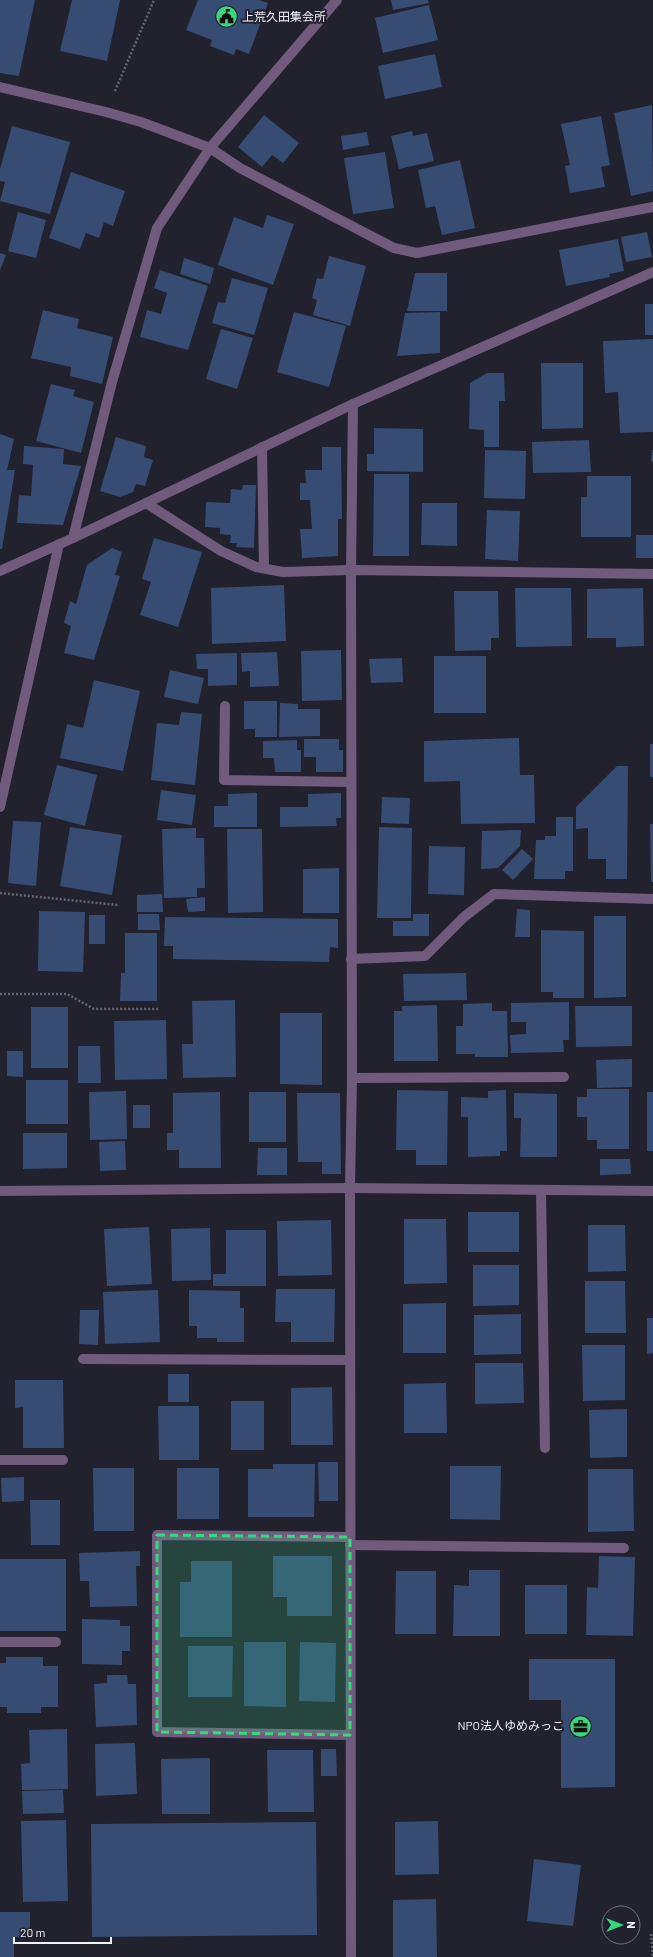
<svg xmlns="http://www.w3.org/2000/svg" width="653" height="1957" font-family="Barlow,'Noto Sans JP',sans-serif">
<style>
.building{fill:#364c73}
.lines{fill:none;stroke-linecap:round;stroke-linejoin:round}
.path{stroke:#666671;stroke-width:2.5;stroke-dasharray:2 2;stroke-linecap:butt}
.minor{stroke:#715b7c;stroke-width:10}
.tertiary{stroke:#715b7c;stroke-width:10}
.marked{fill:#37d880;fill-opacity:0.2;stroke:#37d880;stroke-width:3;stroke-dasharray:8 5;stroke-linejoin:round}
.labels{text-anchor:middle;stroke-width:4;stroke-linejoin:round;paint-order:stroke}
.poi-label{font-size:12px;fill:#f1f1fa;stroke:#22212e;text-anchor:start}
</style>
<rect width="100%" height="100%" fill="#22212e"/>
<!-- building -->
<g class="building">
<path d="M0,0H35L19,76L0,73Z"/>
<path d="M72,0H120L107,61L60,51Z"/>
<path d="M198,0H259L268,3L249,54L236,49L234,55L210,46L212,40L186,30Z"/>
<path d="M391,0H428L429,3L393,10Z"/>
<path d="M429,5L438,40L383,53L375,18Z"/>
<path d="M435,54L442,87L385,99L378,66Z"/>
<path d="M652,105L653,191L631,196L614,113Z"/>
<path d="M264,115L299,143L283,163L272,155L262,167L238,147Z"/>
<path d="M601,116L610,165L601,167L605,187L570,193L565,166L570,165L561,124Z"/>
<path d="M12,126L70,142L50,214L0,201L5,182L0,181V169Z"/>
<path d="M412,131L413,136L427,133L434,161L399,169L391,136Z"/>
<path d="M367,132L369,145L343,150L341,136Z"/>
<path d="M385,152L394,208L353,214L344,158Z"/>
<path d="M460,160L475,228L442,235L435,206L426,208L418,170Z"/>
<path d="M71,172L125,191L113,226L104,222L99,238L86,233L80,249L49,238Z"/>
<path d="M18,212L46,220L36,258L8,251Z"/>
<path d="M267,215L294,224L273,285L218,265L234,217L263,228Z"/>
<path d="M647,232L652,257L626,262L621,237Z"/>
<path d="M618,239L624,271L609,274L610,277L566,286L559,250Z"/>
<path d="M0,253L6,255L0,270Z"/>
<path d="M329,256L366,266L350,326L313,315L317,300L312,298L317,278L323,279Z"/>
<path d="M184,258L214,268L210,284L180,274Z"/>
<path d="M160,270L208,286L188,350L140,337L147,310L161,314L167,293L154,288Z"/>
<path d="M415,273H447V311H407Z"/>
<path d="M232,278L268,288L254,335L212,323L218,302L225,303Z"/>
<rect x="645" y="304" width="8" height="31"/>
<path d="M43,310L79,319L77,328L113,337L102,384L70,376L71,367L31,358Z"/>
<path d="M294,312L346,326L329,387L277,372Z"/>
<path d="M440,312V353L397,356L405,313Z"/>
<path d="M221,329L253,338L237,389L206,379Z"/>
<path d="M653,339V432L620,433L618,392L605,393L603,341Z"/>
<path d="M541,363H583V428L542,429Z"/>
<path d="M487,373H504L505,401H499V447H484V430L469,429L470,383Z"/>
<path d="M51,384L75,390L73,396L94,402L81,453L36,441Z"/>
<path d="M374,428L423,429V472L367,471V454H374Z"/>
<path d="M0,434L14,439L7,470H15L2,549H0Z"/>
<path d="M116,437L146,446L144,457L153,460L145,486L136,484L133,492L120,497L100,491Z"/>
<path d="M589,440L591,472L533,473L532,442Z"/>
<path d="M24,446L64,449L63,464L81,466L63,525L17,523L19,495L31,496L33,465L23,464Z"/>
<path d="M322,447H341L342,519H338V556L302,558L300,529H312L310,500H300V483H306L305,470H322Z"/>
<path d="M485,450L526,451L525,499L484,498Z"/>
<path d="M652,450H653V462L651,461Z"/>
<path d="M374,474H409V556H373Z"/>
<path d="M587,476H631V537H581V497H587Z"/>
<path d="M243,485H256L254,548L236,547L237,543H230L231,535L220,534V528L205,527L206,502L230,503L231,489L242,490Z"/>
<path d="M422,503H457V546L421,545Z"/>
<path d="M487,510L520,511L518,561L485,559Z"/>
<rect x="636" y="535" width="17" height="23"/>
<path d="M154,538L202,552L178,627L140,615L151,582L142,579Z"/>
<path d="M112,548L122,552L115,575L120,576L94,660L64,653L71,626L64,623L70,601L76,604L87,565Z"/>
<path d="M284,585L286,641L212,644L211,588Z"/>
<path d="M515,588H571L572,646L516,647Z"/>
<path d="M643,588L644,646L616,647V638H587V589Z"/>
<path d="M454,591H498L499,638H491V650L455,651Z"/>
<path d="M341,650L342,700L302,701L301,651Z"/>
<path d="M277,652L279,686L250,687V671L242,672L241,653Z"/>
<path d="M237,653V685L208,686V669H197L196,654Z"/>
<rect x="434" y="656" width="52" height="57"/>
<path d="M402,658L403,682L371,683L369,659Z"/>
<path d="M170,670L204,678L198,704L164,697Z"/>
<path d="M94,680L140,691L123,771L60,758L67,724L83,728Z"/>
<path d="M244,701H277V737H255V729H244Z"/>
<path d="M280,703L298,704V709H320V736L279,737Z"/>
<path d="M181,712L202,714L195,785L151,780L157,723L179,725Z"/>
<path d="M519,738L520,775H534L535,823L461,824L460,781L424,782V741Z"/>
<path d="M304,739H339V750H343V772H316V757H304Z"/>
<path d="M297,740V750H301V772H275L274,758H263V741Z"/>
<rect x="650" y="744" width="3" height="33"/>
<path d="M57,765L97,775L85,826L44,815Z"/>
<path d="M617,766H628L627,879H606V859H588V828L576,829V807Z"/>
<path d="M161,790L196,795L192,825L157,820Z"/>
<path d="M257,793V827H214V806H228V794Z"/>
<path d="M341,793V818H336L337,826L280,827V807H308V794Z"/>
<path d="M382,797L410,798L409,824L381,823Z"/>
<path d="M556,817H573V871H565V879H534L536,840H545V836H556Z"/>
<path d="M13,821L41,822L36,886L8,883Z"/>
<path d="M650,824H653V882H651Z"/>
<path d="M70,827L122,835L112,895L60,886Z"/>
<path d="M379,827L412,828L411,918H377Z"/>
<path d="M196,828V838H204L205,888H197V897L164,898L162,829Z"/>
<path d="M227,829H262L263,912L228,913Z"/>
<path d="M521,830L520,846L498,868L481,869L482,831Z"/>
<path d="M429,846L465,847L464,895L428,894Z"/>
<path d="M522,849L533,859L513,880L502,870Z"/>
<path d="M339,868V913H303V869Z"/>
<path d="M162,894L163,912H137V895Z"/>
<path d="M205,897V911L188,912L186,899Z"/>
<path d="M517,909L530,910V937H515Z"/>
<path d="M39,911L85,912L83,972L38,971Z"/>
<path d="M138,914H159L160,930H138Z"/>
<path d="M413,914H429V936H393V921H413Z"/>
<rect x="89" y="915" width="16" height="29"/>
<path d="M594,916H626V997L594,998Z"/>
<path d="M165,917L338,919V948L330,947L329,962L173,959V946H164Z"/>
<path d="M541,930L584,931V998H553V992H541Z"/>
<path d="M125,933H157V1001H120L121,973H125Z"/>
<path d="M466,973L467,1000L404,1001L403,974Z"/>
<path d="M235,1000L236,1077L183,1078L182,1044H193L192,1001Z"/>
<path d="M569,1002V1040H563L564,1052L511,1053L510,1035L526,1034V1022H511V1003Z"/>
<path d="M492,1003V1011H507L508,1057H475V1054H456V1026H463V1004Z"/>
<path d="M437,1005L438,1061H394V1011H402V1006Z"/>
<path d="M575,1006H632V1046L576,1047Z"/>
<rect x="31" y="1007" width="37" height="61"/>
<path d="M280,1013H322V1085L280,1084Z"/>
<path d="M166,1020L167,1079L115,1080L114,1021Z"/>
<path d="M78,1046H100L101,1083H78Z"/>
<path d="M7,1051H23V1077L7,1076Z"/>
<path d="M632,1059V1087L597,1088L596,1060Z"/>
<rect x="26" y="1080" width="42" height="44"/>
<path d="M587,1089H629V1149H597V1140H587V1117H577V1097H587Z"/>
<path d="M397,1090L448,1091L447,1165H416V1150H396Z"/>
<path d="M506,1090L507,1151H500V1156L468,1157V1117H461V1097L488,1098V1091Z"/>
<path d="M126,1091L127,1139L90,1140L89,1092Z"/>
<path d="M220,1092L221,1168H179V1150H167V1133H173V1093Z"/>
<rect x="249" y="1092" width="37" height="50"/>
<rect x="647" y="1092" width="6" height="59"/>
<path d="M297,1093H340L341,1174H322V1162H298Z"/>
<path d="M514,1093L557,1094V1157H520L521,1118H514Z"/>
<rect x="133" y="1105" width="17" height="23"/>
<path d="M23,1133H67V1168L23,1169Z"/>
<path d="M125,1141L126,1170L100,1171L99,1142Z"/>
<path d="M258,1148H287V1175H257Z"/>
<path d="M600,1159H630L631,1174L600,1175Z"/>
<rect x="468" y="1212" width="51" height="40"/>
<path d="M404,1219H446L447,1283L404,1284Z"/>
<path d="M331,1220L332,1275L278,1276L277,1221Z"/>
<path d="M588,1225H625L626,1271L588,1272Z"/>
<path d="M149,1227L152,1284L107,1286L104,1229Z"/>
<path d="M210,1228L211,1280L172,1281L171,1229Z"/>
<path d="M226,1230H266V1286H213V1274H226Z"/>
<path d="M473,1265H519V1305L473,1306Z"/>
<path d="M585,1281H625L626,1333H585Z"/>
<path d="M276,1289H335L334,1342H291V1322H275Z"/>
<path d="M158,1290L160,1342L105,1344L103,1292Z"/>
<path d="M189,1290L240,1291V1308H244V1342H217V1338H197V1326H189Z"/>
<path d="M446,1303V1353H403V1304Z"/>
<path d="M80,1310H99L98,1345L79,1344Z"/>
<path d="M521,1314V1354L474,1355V1315Z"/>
<path d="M647,1318H653V1353L647,1354Z"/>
<path d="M582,1345H625V1400L583,1401Z"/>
<path d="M475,1363H523L524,1403L475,1404Z"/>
<rect x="168" y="1374" width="21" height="28"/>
<path d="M15,1380H63L64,1448H23V1407L15,1408Z"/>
<path d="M446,1383L447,1433H404V1384Z"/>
<path d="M332,1387L333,1445H291V1388Z"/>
<rect x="231" y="1401" width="33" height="49"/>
<path d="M158,1406H199V1460H159Z"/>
<path d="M627,1409V1457L590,1458L589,1410Z"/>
<path d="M318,1462H338V1501H319Z"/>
<path d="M273,1464H315L314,1517H248V1469H273Z"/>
<path d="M450,1466H501L500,1520L450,1519Z"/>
<path d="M93,1468H134V1531H94Z"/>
<rect x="177" y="1468" width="42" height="51"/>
<path d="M588,1469H633L634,1531L588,1532Z"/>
<path d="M24,1477V1501L2,1502L1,1478Z"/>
<path d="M30,1500H60V1545H31Z"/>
<path d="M140,1551V1566H136L137,1606L90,1607L89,1581H80L79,1553Z"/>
<path d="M273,1556H332V1616H287V1597H273Z"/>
<path d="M599,1556L635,1557L633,1636L586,1635L587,1587L598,1588Z"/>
<rect x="0" y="1559" width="66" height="72"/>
<path d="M191,1561H232V1637H180V1582H191Z"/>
<path d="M469,1570H500V1636H453L454,1585L469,1586Z"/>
<path d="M396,1571H436V1634H395Z"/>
<rect x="525" y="1585" width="42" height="49"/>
<path d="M82,1619L120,1620V1626H130V1651H122V1665L82,1664Z"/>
<path d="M244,1642H286V1707L244,1706Z"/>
<path d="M300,1642L336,1643L335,1702L299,1701Z"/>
<path d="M188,1646H233L232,1697H188Z"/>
<path d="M6,1657H43V1666H58V1707H41V1713H7V1707H0V1663H6Z"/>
<path d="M529,1659H615V1787L561,1788V1700H529Z"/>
<path d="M107,1675H127L128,1684H136L137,1725L96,1727L94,1684L107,1683Z"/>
<path d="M67,1729L68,1789L22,1790L21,1764L30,1763L29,1730Z"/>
<path d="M135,1743L137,1794L96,1796L95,1744Z"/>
<path d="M321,1749H336L337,1776H321Z"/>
<path d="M267,1750H313L314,1812H268Z"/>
<path d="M210,1758V1814H162L161,1759Z"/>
<path d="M63,1790L64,1813L23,1814L22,1791Z"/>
<path d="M66,1820L68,1901L23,1902L21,1821Z"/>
<path d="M438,1821L439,1874L395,1875V1822Z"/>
<path d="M316,1822L317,1935L92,1937L91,1824Z"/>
<path d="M534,1859L581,1865L573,1926L527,1921Z"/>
<path d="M436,1899L437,1957H393V1900Z"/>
<path d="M0,1912H30V1937H14V1957H0Z"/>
</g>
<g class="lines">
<!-- path -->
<g class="path">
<path d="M115,91L154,0"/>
<path d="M0,893L118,905"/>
<path d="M0,994H67L94,1009H158"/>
<path d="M651,1934L653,1957"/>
</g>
<!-- minor -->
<g class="minor">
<path d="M0,87L106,112L141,122L210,148L240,168L394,248L417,253L653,207"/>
<path d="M262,447L264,568"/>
<path d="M146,503L221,551L256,567L283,572L351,570L653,574"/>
<path d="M73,538L112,382L157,228L210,148L337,0"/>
<path d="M225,706L224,780L351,782"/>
<path d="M0,807L59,544"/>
<path d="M351,959L425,956L464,917L494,894L653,899"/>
<path d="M352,1078L564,1077"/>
<path d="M541,1190L545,1448"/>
<path d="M0,1191L350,1188L653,1191"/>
<path d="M83,1359L350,1360"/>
<path d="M0,1460H63"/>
<path d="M350,1537L157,1535V1732L350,1735"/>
<path d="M350,1545L624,1548"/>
<path d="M0,1642H56"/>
<path d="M351,1957L350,1188L352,1078L351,570L353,404"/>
</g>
<!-- tertiary -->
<path class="tertiary" d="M0,571L73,538L353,404L653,272"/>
</g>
<!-- marked area -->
<path class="marked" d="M157,1535L350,1537V1735L157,1732Z"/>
<!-- icons -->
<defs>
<symbol id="civic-disc" viewBox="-11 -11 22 22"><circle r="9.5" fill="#37d880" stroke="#22212e"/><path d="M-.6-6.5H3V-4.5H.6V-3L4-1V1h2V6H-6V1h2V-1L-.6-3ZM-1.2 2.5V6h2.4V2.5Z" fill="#111"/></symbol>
<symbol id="office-disc" viewBox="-11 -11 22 22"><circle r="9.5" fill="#37d880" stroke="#22212e"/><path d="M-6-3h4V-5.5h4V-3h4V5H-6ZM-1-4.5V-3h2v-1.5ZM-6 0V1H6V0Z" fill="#111"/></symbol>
</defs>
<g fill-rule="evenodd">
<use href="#civic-disc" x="214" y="4" width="25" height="25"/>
<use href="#office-disc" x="568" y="1714" width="25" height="25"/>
</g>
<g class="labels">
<!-- poi labels -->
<g class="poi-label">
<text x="242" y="21">上荒久田集会所</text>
<text x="564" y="1730" text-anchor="end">NPO法人ゆめみっこ</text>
</g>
</g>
<!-- north arrow -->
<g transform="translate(621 1925) rotate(90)"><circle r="19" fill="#22212e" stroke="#757480"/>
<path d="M0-3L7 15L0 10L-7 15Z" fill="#37d880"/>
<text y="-6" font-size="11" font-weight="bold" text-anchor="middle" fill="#f1f1fa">N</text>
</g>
<!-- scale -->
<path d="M14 1937v6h97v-6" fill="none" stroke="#f1f1fa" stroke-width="2"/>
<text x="20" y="1937" font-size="12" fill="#f1f1fa" stroke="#22212e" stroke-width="3" paint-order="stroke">20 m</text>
</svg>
